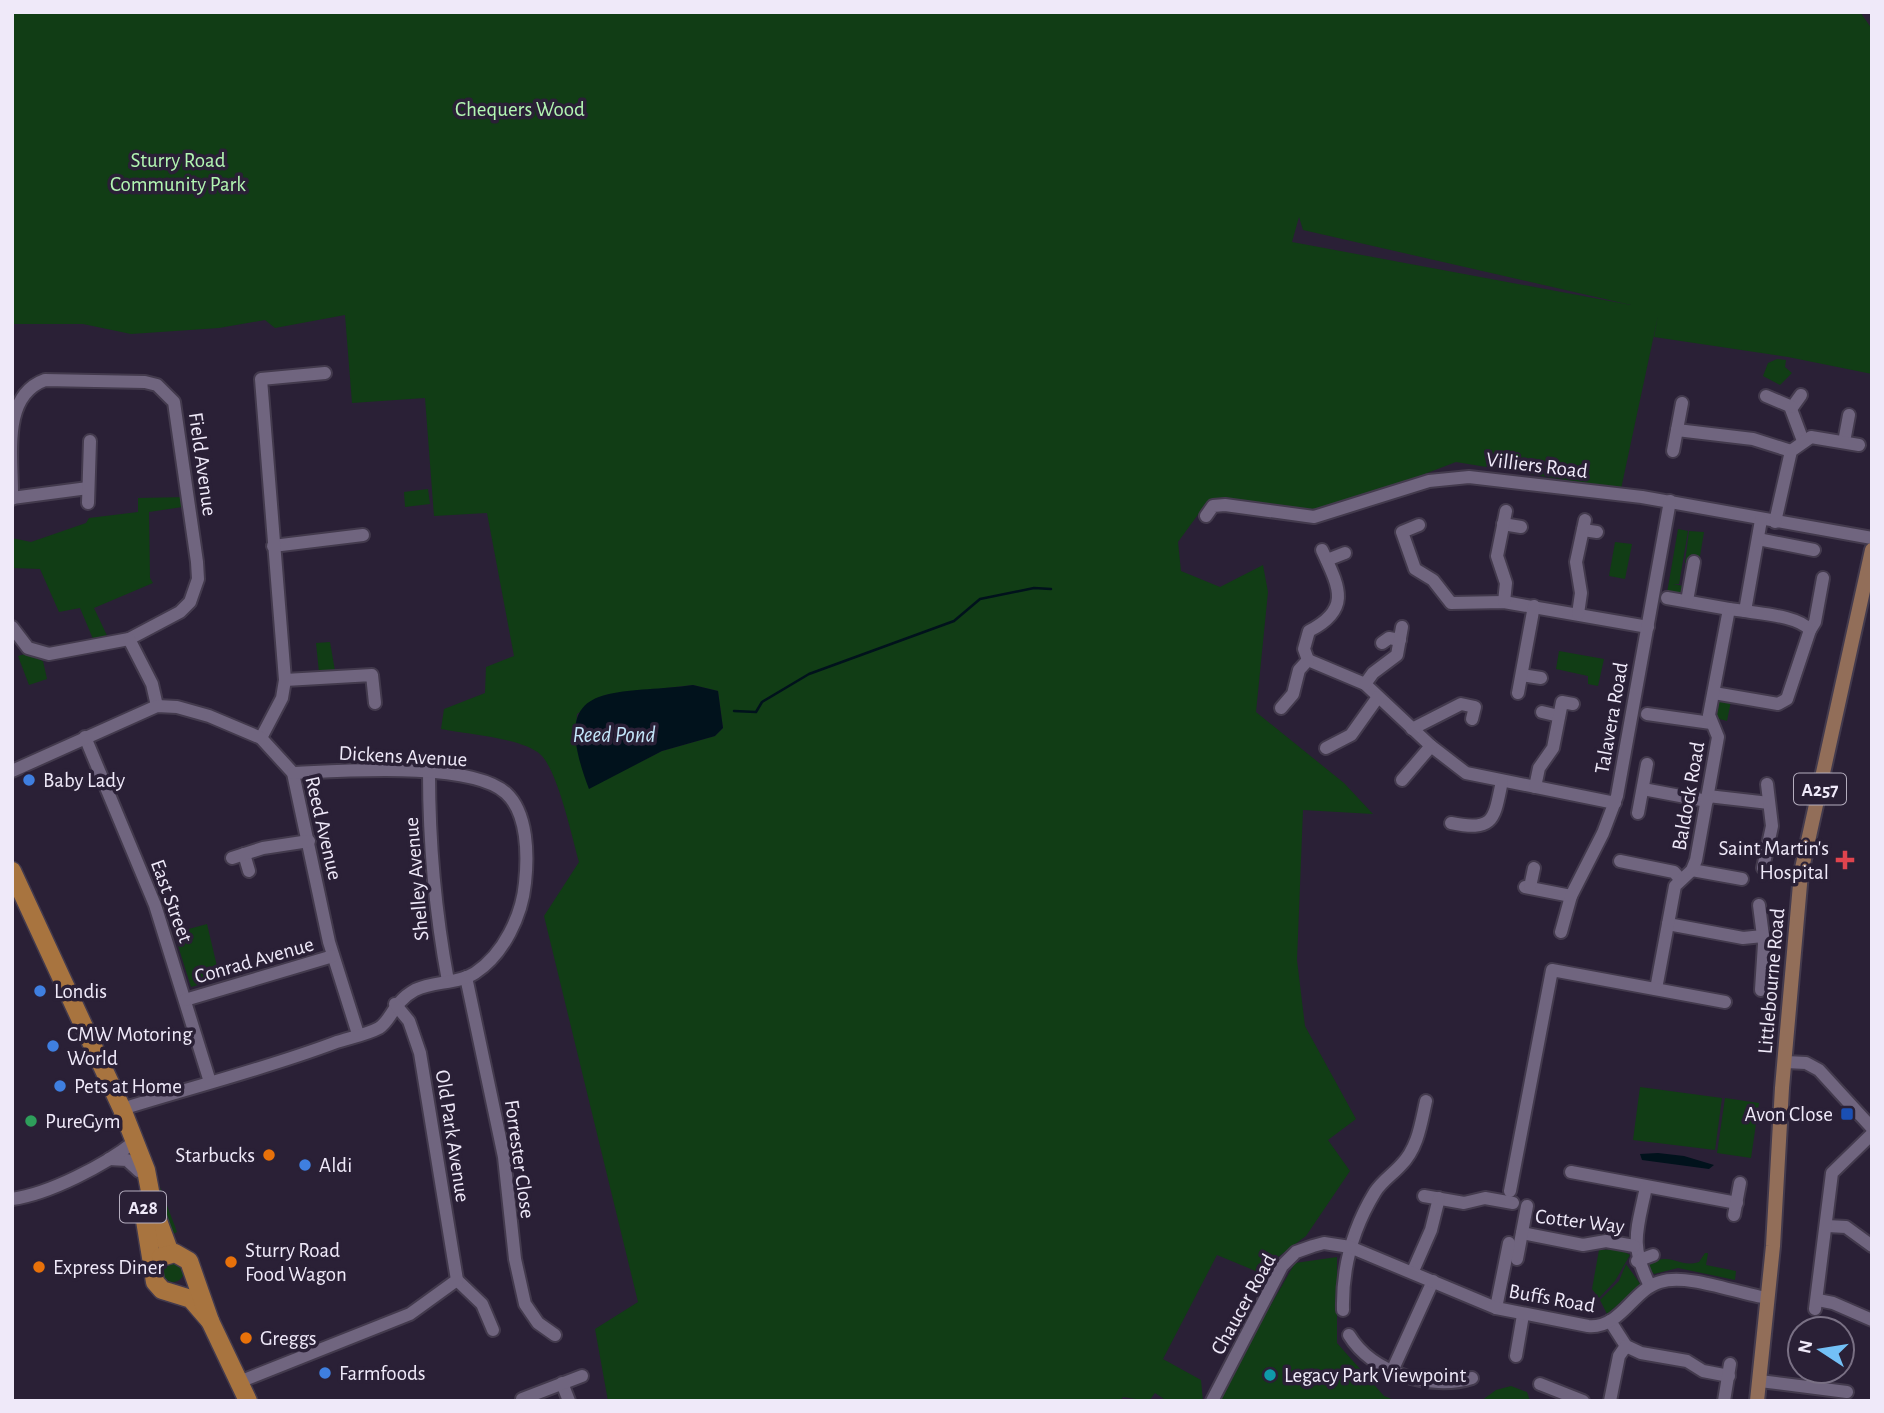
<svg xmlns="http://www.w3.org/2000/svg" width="1884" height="1413" font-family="'Alegreya Sans',sans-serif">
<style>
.green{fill:#113d15;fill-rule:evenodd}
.water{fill:#01121c}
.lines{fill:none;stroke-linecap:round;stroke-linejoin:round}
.stream{stroke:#01121c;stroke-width:2.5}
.minor-casing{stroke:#433a4d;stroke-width:16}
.major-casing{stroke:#433a4d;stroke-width:18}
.highway-casing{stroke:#433a4d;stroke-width:21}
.minor{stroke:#70657f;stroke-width:12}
.major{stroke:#926e59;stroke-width:14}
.highway{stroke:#a8743f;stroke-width:18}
.shop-dot{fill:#3f7fe0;stroke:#2a2036;stroke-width:2.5}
.health-dot{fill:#e0444e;stroke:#2a2036;stroke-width:2.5}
.transit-dot{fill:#1a4fb4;stroke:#2a2036;stroke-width:2.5}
.leisure-dot{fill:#2e9e5b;stroke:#2a2036;stroke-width:2.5}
.food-dot{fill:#e8710a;stroke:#2a2036;stroke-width:2.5}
.culture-dot{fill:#0f9aa8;stroke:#2a2036;stroke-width:2.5}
.labels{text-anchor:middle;stroke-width:7;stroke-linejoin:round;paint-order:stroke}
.shield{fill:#2a2036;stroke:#b4adbe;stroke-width:2}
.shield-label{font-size:19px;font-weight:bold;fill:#efe9f9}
.park-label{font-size:21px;fill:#b2f6b2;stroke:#2a2036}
.street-label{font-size:21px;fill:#efe9f9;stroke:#2a2036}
.poi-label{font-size:21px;fill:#efe9f9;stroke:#2a2036;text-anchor:start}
.water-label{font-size:23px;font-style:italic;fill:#c3e5f9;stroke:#2a2036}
</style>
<rect width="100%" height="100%" fill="#2a2036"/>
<!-- green -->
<g class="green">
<path d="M12,12H1860L1872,29V374L1788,357L1654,337L1658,316L1621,489L1456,462L1354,501L1309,514L1205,505L1178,542L1181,571L1220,587L1263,565L1268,592L1256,712L1344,783L1373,814L1303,810L1297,960L1305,1026L1356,1119L1328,1140L1350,1171L1306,1236L1258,1272L1217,1255L1163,1359L1201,1380L1203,1401H1167L1155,1393L1149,1401L1123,1397L1120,1401H608L595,1329L638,1302L544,916L579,862C572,837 558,772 541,755C523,738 466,734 441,729L444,709L485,693L486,667L514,656L487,513L434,516L425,398L352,403L345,315L275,328L265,320L219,328L131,334L83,324H12ZM1299,217L1303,230L1631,305L1292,242ZM693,685L718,691L723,728L715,736L662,751L589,788L575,742L577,714L605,695Z"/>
<path d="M1777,359L1786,360L1785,367L1792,373L1780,385L1763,376L1768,363Z"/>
<path d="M428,489L430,504L405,507L404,492Z"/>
<path d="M188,497L189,506L149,512L150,578L153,583L94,608L111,644L96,646L80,608L59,612L40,569L12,568V538L31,542L86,523L89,518L138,512V498Z"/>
<path d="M1678,529L1688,531L1679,584H1673L1688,587L1682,596L1667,593Z"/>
<path d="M1689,531L1704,532L1699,562L1685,563Z"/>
<path d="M1615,542L1632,544L1625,579L1609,576Z"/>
<path d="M330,642L335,671L319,672L316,643Z"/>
<path d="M1559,651L1604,659L1598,686L1588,684V676L1556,669Z"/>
<path d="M25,654L43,661L47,679L29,685L18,656Z"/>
<path d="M1719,701H1731L1727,721L1716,718Z"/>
<path d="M207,924L220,979L191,987L174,933Z"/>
<path d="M1640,1087L1722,1098L1715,1150L1633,1140Z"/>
<path d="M1725,1098L1759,1103L1751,1158L1717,1153Z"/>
<path d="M160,1187L177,1232L165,1238L154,1190Z"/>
<path d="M1619,1249L1630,1255L1615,1281L1599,1298L1592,1289L1599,1250Z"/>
<path d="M1705,1253H1708L1706,1265L1736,1271L1735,1280L1678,1268L1654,1274L1648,1268L1650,1262C1676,1253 1677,1268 1699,1262Z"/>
<path d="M1337,1257V1343L1384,1396L1397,1401H1215L1295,1263Z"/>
<circle cx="173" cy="1271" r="11"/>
<path d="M1626,1264L1641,1285L1607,1314L1600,1300L1619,1281Z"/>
<path d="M1511,1386L1527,1392L1530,1401H1481L1496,1390Z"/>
</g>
<!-- water -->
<g class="water">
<path d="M693,685L718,691L723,728L715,736L662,751L589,789C546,677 611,696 693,685Z"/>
<path d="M1658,1153L1684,1156L1714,1165L1709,1169L1642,1160L1640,1154Z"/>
</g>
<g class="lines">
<!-- stream -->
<path class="stream" d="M734,711L756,712L762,702L809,674L954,621L980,599L1034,588L1051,589"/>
<defs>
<g id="minor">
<path d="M1801,395L1791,409L1803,441"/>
<path d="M1766,396L1792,407"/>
<path d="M1677,430L1753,439L1791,451"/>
<path d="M1844,442L1849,415"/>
<path d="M1673,451L1682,403"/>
<path d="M12,498L88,488"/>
<path d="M12,499C13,460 0,396 45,380L145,382L157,385L174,402L197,562L198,579L190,602L180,612L129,639L49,654L28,648L12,627"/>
<path d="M88,503L90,441"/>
<path d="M1206,516L1213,506L1225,505L1314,517L1429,481L1469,477L1642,497L1872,538"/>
<path d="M1775,522L1791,451L1811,437L1859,445"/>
<path d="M1503,524L1521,527"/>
<path d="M1419,525L1402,532L1415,569L1433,580L1451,603L1504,602L1648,627"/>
<path d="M1583,530L1597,532"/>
<path d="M1758,539L1814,550"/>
<path d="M273,546L363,535"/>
<path d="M1327,560L1345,553"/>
<path d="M1667,598L1729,609"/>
<path d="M1687,601L1694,562"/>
<path d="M1504,602L1506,583L1497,556L1506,511"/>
<path d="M1578,614L1581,593L1576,562L1585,520"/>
<path d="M1810,630L1815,622L1823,578"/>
<path d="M129,639L152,684L157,706"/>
<path d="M1382,643L1389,638L1400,640"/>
<path d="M1308,660L1365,684L1431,746L1466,773L1615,803"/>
<path d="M1522,675L1541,678"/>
<path d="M285,680L372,675L375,703"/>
<path d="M1365,684L1373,673L1397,655L1402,627"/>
<path d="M1518,693L1534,606"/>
<path d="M1714,693L1778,704L1787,699L1810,630C1798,616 1762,614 1745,611"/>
<path d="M1281,708L1293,694L1299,670L1308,660L1304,649L1309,631C1352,609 1339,587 1322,550"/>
<path d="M1542,712L1559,716"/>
<path d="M1647,714L1711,723"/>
<path d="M1412,729L1461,704L1475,707L1472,719"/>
<path d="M85,737L155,905L210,1082"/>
<path d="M261,738L282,698L285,680L261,379L325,373"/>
<path d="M1326,748L1351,735L1378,697"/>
<path d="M12,771L157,706L177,707L209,716L261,738L293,773L329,942L358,1034"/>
<path d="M429,773C429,844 435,911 448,981"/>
<path d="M1402,780L1431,746"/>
<path d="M1535,787L1539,768L1553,748L1562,702L1573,704"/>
<path d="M1643,789L1707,801"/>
<path d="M1708,796L1769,803"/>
<path d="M1638,813L1647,764"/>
<path d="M1451,823C1495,832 1494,819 1502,781"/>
<path d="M244,854L249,871"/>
<path d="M232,858L263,848L309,841"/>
<path d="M1620,861L1674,872L1680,879"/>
<path d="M1763,868L1772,826L1767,784"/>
<path d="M1692,870L1742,879"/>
<path d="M1525,887L1571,896"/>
<path d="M1530,887L1534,868"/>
<path d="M1759,905L1764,944L1761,990"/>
<path d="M1668,924L1743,938L1763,936"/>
<path d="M1561,932L1571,896L1603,833L1617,796L1670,501"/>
<path d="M466,977L504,1157L515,1259L525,1304L538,1323L555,1335"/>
<path d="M1656,989L1675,886L1692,870L1696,860L1718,737L1709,715L1729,609L1745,611L1761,520"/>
<path d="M185,1000L333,956"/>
<path d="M1786,1062L1806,1063L1819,1070L1872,1128"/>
<path d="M122,1109C192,1087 265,1069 334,1043C348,1038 366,1035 379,1028C391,1021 393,1002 415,990C434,981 458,984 475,973C504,954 522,915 525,883C528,856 528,813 506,793C471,761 341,771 293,773"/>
<path d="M109,1159L127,1160L139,1171"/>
<path d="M1571,1172L1737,1203"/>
<path d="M1646,1187C1637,1231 1629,1244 1650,1286"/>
<path d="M1510,1191L1552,970L1725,1002"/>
<path d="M1424,1196L1464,1203L1485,1198L1513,1203"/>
<path d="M12,1199C49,1194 105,1165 134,1142"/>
<path d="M1734,1215L1740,1183"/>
<path d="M1827,1226L1846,1227L1872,1246"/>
<path d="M1522,1233L1583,1245L1606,1241L1634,1246"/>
<path d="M1517,1259L1527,1206"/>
<path d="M1637,1261L1653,1255"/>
<path d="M1413,1271L1431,1230L1439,1198"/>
<path d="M457,1280L482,1304L493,1330"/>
<path d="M1818,1300L1833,1303L1872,1320"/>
<path d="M1496,1308L1509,1243"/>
<path d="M1815,1309L1832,1173L1872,1134"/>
<path d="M1343,1310C1342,1268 1353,1228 1375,1192C1382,1181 1392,1175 1401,1165C1418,1148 1421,1123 1426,1101"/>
<path d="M1610,1321L1626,1346L1641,1353L1687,1361L1703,1371L1729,1376"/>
<path d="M1349,1335C1372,1373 1431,1391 1472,1378"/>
<path d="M1516,1356L1523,1315"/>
<path d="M1393,1369L1433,1281"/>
<path d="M1760,1381L1847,1392"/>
<path d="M239,1382L410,1314L457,1280L420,1053L409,1021L395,1004"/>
<path d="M562,1383L569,1401"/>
<path d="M1540,1384L1583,1401"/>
<path d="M522,1399L582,1376"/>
<path d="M1212,1401L1282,1266L1296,1252L1313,1246L1324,1243L1350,1247L1496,1308L1588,1326C1621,1329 1632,1290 1660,1282C1688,1273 1738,1294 1768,1298"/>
<path d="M1610,1401L1619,1356L1626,1346"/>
<path d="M1724,1401L1730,1364"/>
</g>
<path id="major" d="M1757,1401L1773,1246L1782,1088L1801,873L1872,550"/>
<g id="highway">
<path d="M12,871L122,1109L146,1170L153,1207L170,1253"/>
<path d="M143,1208L155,1282L162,1290L191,1299L210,1321"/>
<path d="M161,1257L175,1253L189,1261L210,1321L248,1401"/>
</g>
</defs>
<!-- minor casing -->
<use href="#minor" class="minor-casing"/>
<!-- major casing -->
<use href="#major" class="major-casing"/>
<!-- highway casing -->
<use href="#highway" class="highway-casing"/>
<!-- minor -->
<use href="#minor" class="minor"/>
<!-- major -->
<use href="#major" class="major"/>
<!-- highway -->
<use href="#highway" class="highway"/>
</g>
<!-- markers -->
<g class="shop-dot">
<circle cx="29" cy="780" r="7"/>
<circle cx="40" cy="991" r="7"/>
<circle cx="53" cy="1046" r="7"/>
<circle cx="60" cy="1086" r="7"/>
<circle cx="305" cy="1165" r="7"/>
<circle cx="325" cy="1373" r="7"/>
</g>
<path class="health-dot" d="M1841.5 849.5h7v7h7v7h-7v7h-7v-7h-7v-7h7z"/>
<rect class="transit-dot" x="1840" y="1107" width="14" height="14" rx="3.5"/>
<circle class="leisure-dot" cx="31" cy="1121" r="7"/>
<g class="food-dot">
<circle cx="269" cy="1155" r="7"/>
<circle cx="231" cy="1262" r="7"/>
<circle cx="39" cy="1267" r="7"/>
<circle cx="246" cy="1338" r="7"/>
</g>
<circle class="culture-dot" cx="1270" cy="1375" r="7"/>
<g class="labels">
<!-- shield labels -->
<g class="shield">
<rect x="1794" y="773.5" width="52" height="31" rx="5"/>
<rect x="120" y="1191.5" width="46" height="31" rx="5"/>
</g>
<g class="shield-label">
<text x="1820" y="796">A257</text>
<text x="143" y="1214">A28</text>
</g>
<!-- park labels -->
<g class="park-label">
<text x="520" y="116">Chequers Wood</text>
<text x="178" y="167">Sturry Road<tspan x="178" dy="24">Community Park</tspan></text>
</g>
<!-- street labels -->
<g class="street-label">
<text transform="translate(203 464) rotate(82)" y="7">Field Avenue</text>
<text transform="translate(1537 465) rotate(7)" y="7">Villiers Road</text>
<text transform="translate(1611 718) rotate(-80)" y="7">Talavera Road</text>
<text transform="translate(403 756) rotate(3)" y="7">Dickens Avenue</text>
<text transform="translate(1688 796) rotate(-80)" y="7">Baldock Road</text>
<text transform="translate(324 828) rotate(77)" y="7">Reed Avenue</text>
<text transform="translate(416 879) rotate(-95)" y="7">Shelley Avenue</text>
<text transform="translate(172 901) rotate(70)" y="7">East Street</text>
<text transform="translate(254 960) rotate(-16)" y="7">Conrad Avenue</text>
<text transform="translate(1771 981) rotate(-85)" y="7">Littlebourne Road</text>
<text transform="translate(453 1136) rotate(81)" y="7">Old Park Avenue</text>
<text transform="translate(520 1159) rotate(82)" y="7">Forrester Close</text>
<text transform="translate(1580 1221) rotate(7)" y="7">Cotter Way</text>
<text transform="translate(1552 1298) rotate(10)" y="7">Buffs Road</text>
<text transform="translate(1243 1304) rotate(-61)" y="7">Chaucer Road</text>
</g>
<!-- poi labels -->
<g class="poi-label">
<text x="43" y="787">Baby Lady</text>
<text x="1829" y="855" text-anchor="end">Saint Martin's<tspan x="1829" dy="24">Hospital</tspan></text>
<text x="54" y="998">Londis</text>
<text x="67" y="1041">CMW Motoring<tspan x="67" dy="24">World</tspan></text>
<text x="74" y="1093">Pets at Home</text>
<text x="1833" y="1121" text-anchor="end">Avon Close</text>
<text x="45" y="1128">PureGym</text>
<text x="255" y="1162" text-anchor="end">Starbucks</text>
<text x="319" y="1172">Aldi</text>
<text x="245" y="1257">Sturry Road<tspan x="245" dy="24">Food Wagon</tspan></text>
<text x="53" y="1274">Express Diner</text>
<text x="260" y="1345">Greggs</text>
<text x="339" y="1380">Farmfoods</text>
<text x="1284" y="1382">Legacy Park Viewpoint</text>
</g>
<!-- water labels -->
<g class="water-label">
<text x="614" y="742">Reed Pond</text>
</g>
</g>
<!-- border -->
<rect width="1884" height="1413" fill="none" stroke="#efe9f9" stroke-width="28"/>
<!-- north arrow -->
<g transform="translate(1821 1350) rotate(282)"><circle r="33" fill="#2a2036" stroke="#797084" stroke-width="2"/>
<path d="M0-5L12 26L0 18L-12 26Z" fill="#73c0f6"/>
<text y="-10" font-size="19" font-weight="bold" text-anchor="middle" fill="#efe9f9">N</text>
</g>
</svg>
